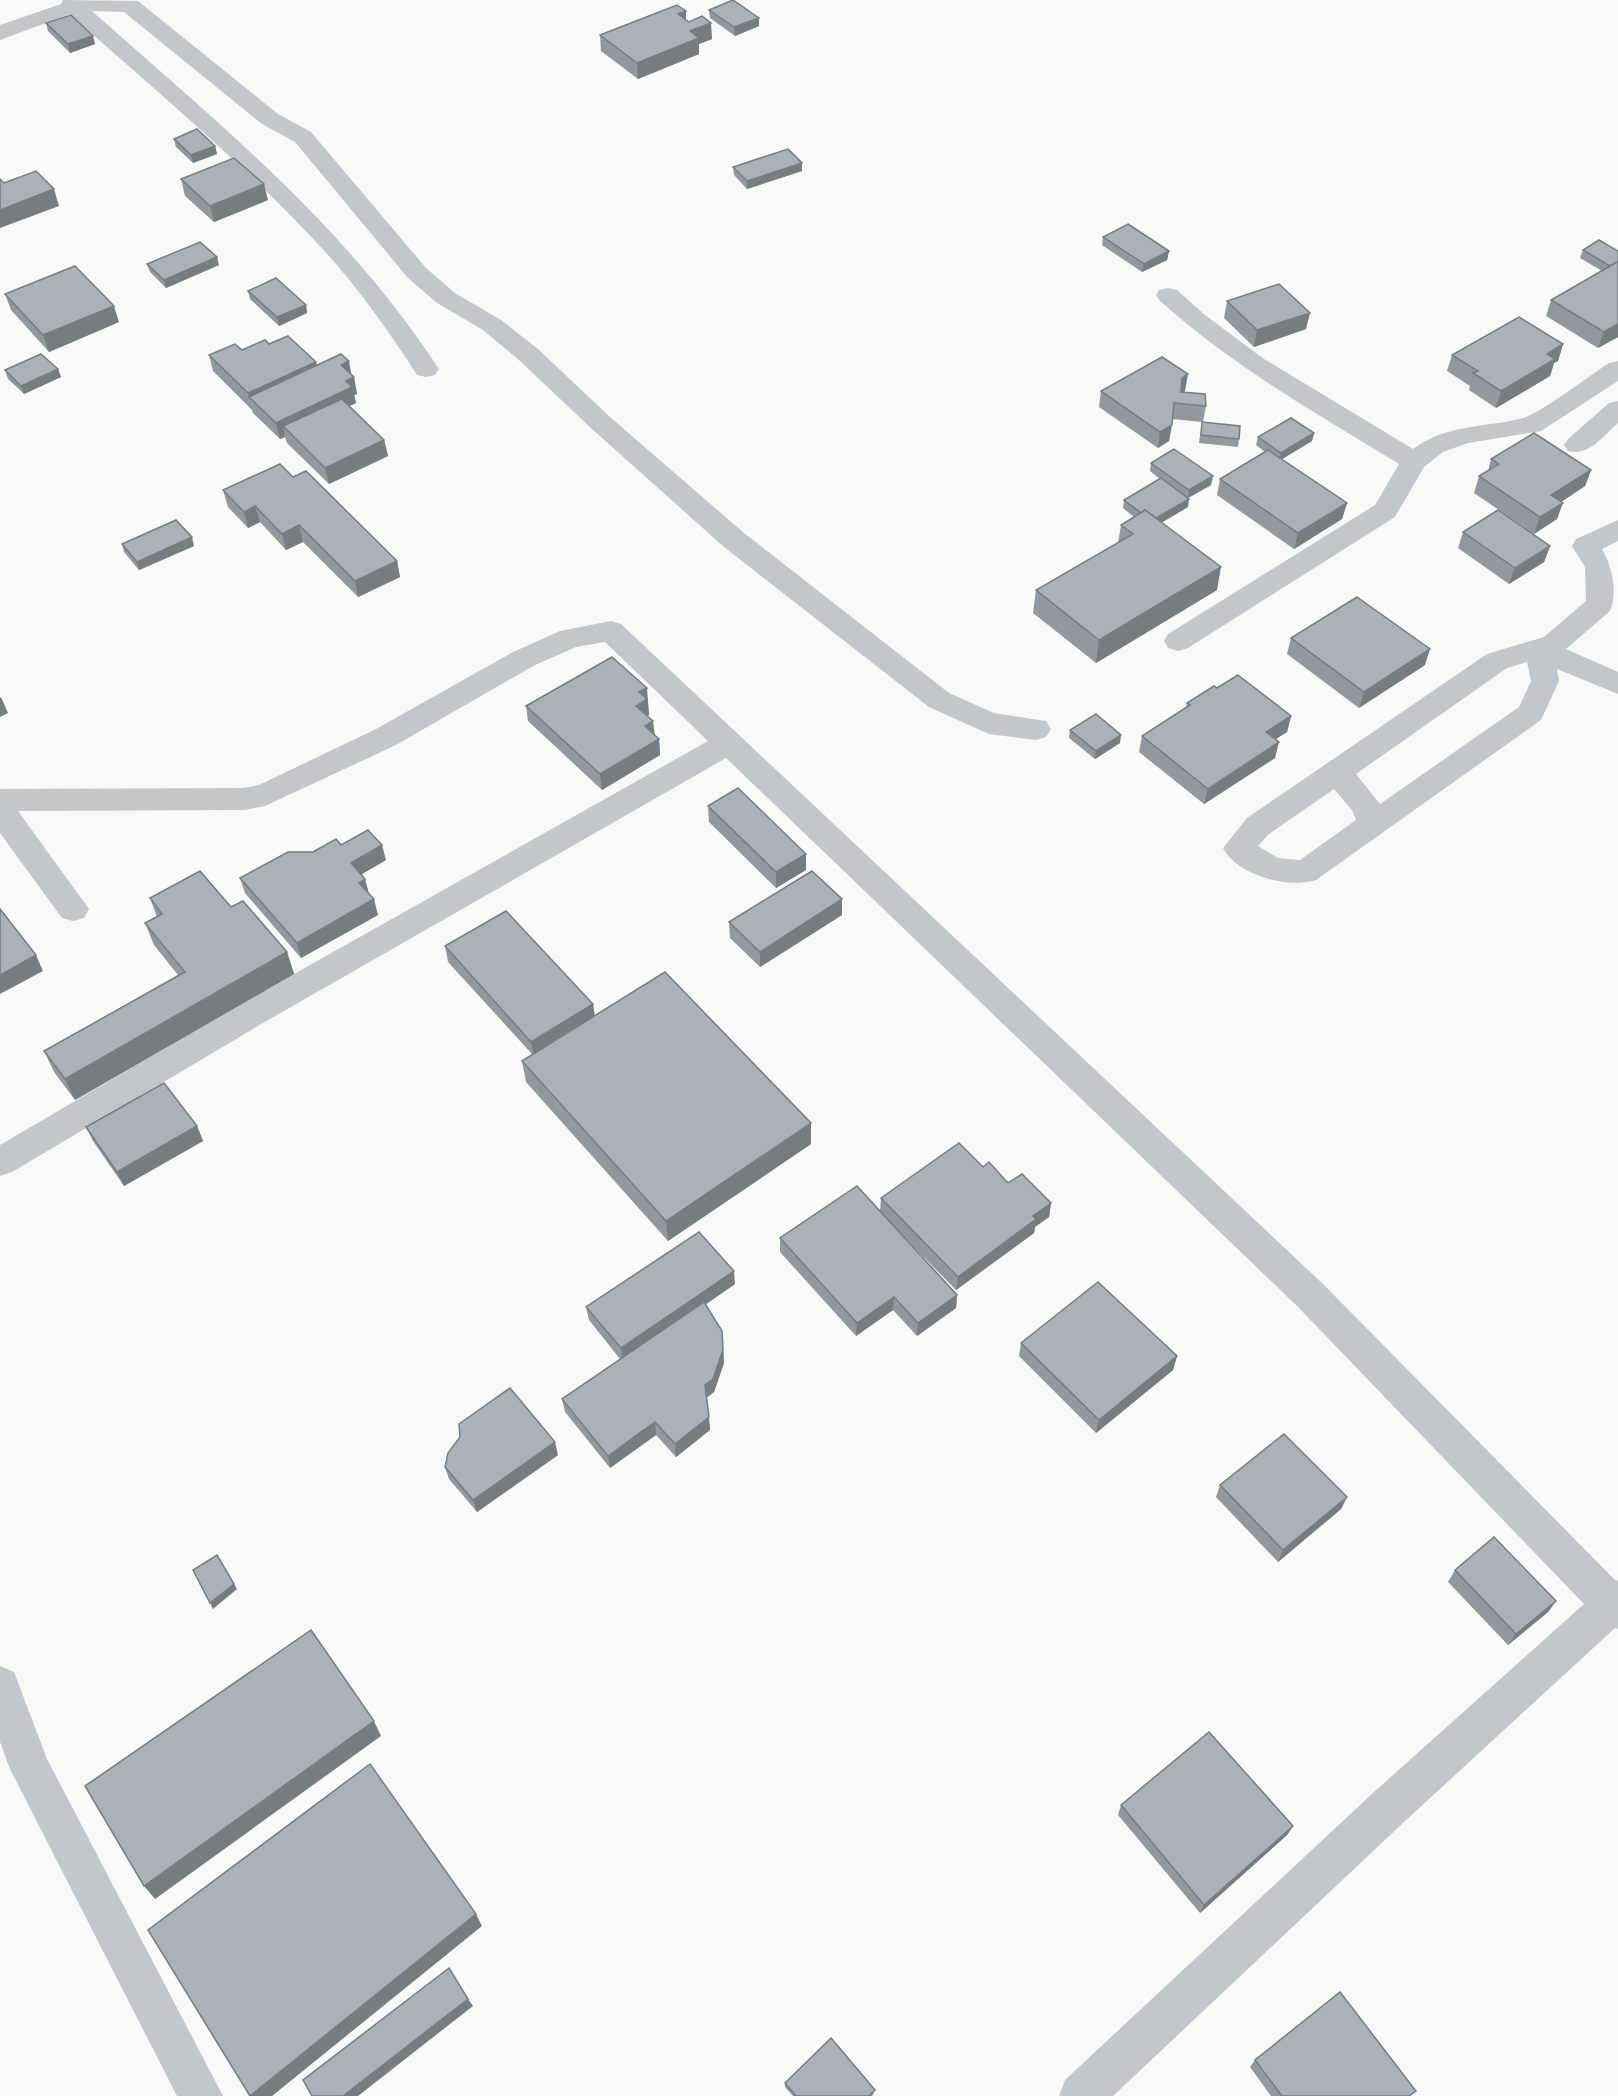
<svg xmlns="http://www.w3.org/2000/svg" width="1618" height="2096" font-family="Karla,sans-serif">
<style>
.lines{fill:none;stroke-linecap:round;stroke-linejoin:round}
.minor{fill:#c3c7cb;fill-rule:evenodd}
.wall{fill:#91999e}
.shaded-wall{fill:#767d81}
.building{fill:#a9b2b8;stroke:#767d81;stroke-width:1.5}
</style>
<rect width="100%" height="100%" fill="#f9f9f7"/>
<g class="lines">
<!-- minor -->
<g class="minor">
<path d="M63,0L138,1L278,114L311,132L426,268L455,293L501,320L538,349L610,417L744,533L949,693L994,713L1046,721L1051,729L1046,737L1036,740L989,734L929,707L724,547L592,429L520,361L483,330L437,303L408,278L295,142L262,124L124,12L92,11C220,125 344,224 439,369L435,375L426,377L417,375C392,336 366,299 336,264C256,173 161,96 70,14L0,40V25L61,4Z"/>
<path d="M1168,288L1177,290L1205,315L1264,359L1413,449C1446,424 1485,428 1523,418C1541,413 1590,375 1609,363L1618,361V381L1541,431L1468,443L1443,452L1424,467L1395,517L1188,648L1178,651L1168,648L1164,641L1168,634L1375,505L1399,464C1316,413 1232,366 1159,300L1156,295L1159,290Z"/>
<path d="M1618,401V423C1603,436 1589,457 1568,451L1564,445L1568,439L1609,403Z"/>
<path d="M1618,520V541L1602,549C1612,566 1618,592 1610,611L1566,649L1618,672V694L1557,669L1559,681L1541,720L1316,880C1288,889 1237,875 1223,848L1247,818L1487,654L1544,637L1586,601L1585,567L1572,546L1576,539ZM1527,662L1531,681L1519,707L1380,804L1356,774L1507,668ZM1334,789L1352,810L1356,820L1300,860L1278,858L1258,846L1269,834Z"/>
<path d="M611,621L621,624L1323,1284L1616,1581L1618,1580V1629L1615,1628L1404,1822L1113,2096H1059L1065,2080L1374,1792L1584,1604L1297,1306L726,758L263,1023L12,1172L0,1176V1145L239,1005L708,741L605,642L576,647L533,666L396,745L265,806L244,810L18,811L89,909L84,918L73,921L62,918L0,833V789L244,788L259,785L376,729L513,652L560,631Z"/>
<path d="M0,1666L14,1672L47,1759L223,2096H177L10,1769L0,1742Z"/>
</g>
</g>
<!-- wall -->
<g class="wall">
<path d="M709,10L759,26L735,36L710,18Z"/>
<path d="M686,20L712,39L699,44V54L638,79L601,51L600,35Z"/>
<path d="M46,23L95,44L70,53L48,31Z"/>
<path d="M174,139L215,146L217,154L193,163L176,147Z"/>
<path d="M733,167L802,171L747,189L734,175Z"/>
<path d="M181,179L268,200L214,222L185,196Z"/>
<path d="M1103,237L1169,251L1167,260L1142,272L1102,245Z"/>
<path d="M1583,250L1618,251V337L1598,348L1546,316L1551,300L1602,271L1580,258Z"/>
<path d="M147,264L219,265L166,288L150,272Z"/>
<path d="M248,291L306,305L307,313L279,326L250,299Z"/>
<path d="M5,294L119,322L49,352L11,310Z"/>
<path d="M1227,301L1306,329L1254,347L1224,318Z"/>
<path d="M269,344L317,365L352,376L354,377L357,394L354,395L356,403L349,406L384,440L388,456L329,484L287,443L285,437L280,439L253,413L252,410L213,371L209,355L242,350Z"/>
<path d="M1563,344L1558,361L1554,363L1550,376L1496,408L1469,390L1470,386L1447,371L1452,355Z"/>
<path d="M58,369L61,377L24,394L8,379L5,370Z"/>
<path d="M1101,391H1185L1182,393L1206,406L1203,422L1239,439L1238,447L1199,443L1202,422L1172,419L1169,441L1158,448L1099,407Z"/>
<path d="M1314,433L1312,441L1282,459L1347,503L1342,519L1294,549L1217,495L1220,479L1265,452L1256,445L1258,437Z"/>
<path d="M1491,459L1591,470L1585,486L1561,502L1557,519L1534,534L1474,493L1479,476L1488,471Z"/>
<path d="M1151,463L1211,485L1188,498V507L1162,522L1217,590L1096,663L1033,613L1036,590L1118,543L1121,525L1134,517L1123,508L1124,500L1160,479L1150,471Z"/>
<path d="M293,477L397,561L400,577L358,597L303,542L286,550L260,522L248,528L228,507L223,490Z"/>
<path d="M1463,532L1550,546L1544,562L1509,584L1458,548Z"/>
<path d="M122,544L194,546L139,570L124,552Z"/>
<path d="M1291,638L1425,665L1359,708L1287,654Z"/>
<path d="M1217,688L1291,716L1287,732L1275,739V758L1204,804L1139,752L1142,736L1186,708L1187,703Z"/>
<path d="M648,704L649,715L647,716L654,735L659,739L660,755L602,790L528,721L526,706Z"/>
<path d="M1070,730L1120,743L1095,759L1069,738Z"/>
<path d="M708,806L806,870L776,888L709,822Z"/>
<path d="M313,852L386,860L362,874L365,879L369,894L378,915L301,958L245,893L240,878Z"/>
<path d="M150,898L231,907L287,952L294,974L75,1100L54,1072L44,1051L178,975L154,945L145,923L157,917Z"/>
<path d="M842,915L760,967L730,938L729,922Z"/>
<path d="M445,946L593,1004L595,1016L811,1123V1144L668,1241L526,1082L522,1061L532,1054L448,962Z"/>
<path d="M197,1126L203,1141L124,1186L93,1141L86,1127Z"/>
<path d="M983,1167L1008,1183L1051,1203L1049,1217L1035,1227L1034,1233L956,1290L890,1223L957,1295L956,1308L917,1336L893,1310L856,1336L780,1252V1238L880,1211L881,1198Z"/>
<path d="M735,1284L706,1304L723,1345L724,1363L714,1392L706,1398L710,1430L676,1457L656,1435L610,1468L565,1412L562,1399L620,1359L589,1320L586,1307Z"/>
<path d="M1021,1343L1177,1356L1173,1370L1096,1433L1019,1356Z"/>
<path d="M558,1455L477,1512L449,1479L445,1467Z"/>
<path d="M1220,1485L1347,1497L1341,1509L1278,1562L1216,1497Z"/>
<path d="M1455,1570L1556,1601L1548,1612L1508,1645L1448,1582Z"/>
<path d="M1121,1805L1293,1826L1287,1835L1200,1913L1118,1815Z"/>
<path d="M1255,2060L1410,2096H1271L1250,2067Z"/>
<path d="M785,2083L874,2093L872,2096H793L785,2087Z"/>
</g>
<!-- shaded-wall -->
<g class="shaded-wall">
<path d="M686,11V27L678,14Z"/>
<path d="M759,18V26L735,36L734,27Z"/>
<path d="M711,23L712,39L699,44V54L638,79L637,63L690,31Z"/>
<path d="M93,36L95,44L70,53L68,44Z"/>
<path d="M215,146L217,154L193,163L191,155Z"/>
<path d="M802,163V171L747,189V181Z"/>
<path d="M264,184L268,200L214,222L210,206Z"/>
<path d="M54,189L59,206L0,228V210Z"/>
<path d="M1169,251L1167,260L1142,272L1144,264Z"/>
<path d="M217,257L219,265L166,288L164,280Z"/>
<path d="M306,305L307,313L279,326L277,317Z"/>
<path d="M114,306L119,322L49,352L43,335Z"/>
<path d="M1310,313L1306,329L1254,347L1257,330Z"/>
<path d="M1618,324V337L1598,348L1604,332Z"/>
<path d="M1563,344L1558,361L1554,363L1550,376L1496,408L1501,391L1547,354Z"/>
<path d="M349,361L352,378L341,365Z"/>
<path d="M316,362L320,379L249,397L252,410L248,393Z"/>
<path d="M58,369L61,377L24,394L21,386Z"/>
<path d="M1188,374L1185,391L1179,394L1182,378Z"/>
<path d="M354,377L357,394L354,395L356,403L291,434L283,426L285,437L280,439L276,423L346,381Z"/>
<path d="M1172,425L1169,441L1158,448L1160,432Z"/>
<path d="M1314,433L1312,441L1279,461L1281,453Z"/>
<path d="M384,440L388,456L329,484L325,468Z"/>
<path d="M1591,470L1585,486L1546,512L1551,495Z"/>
<path d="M1213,476L1211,485L1188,498L1189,490Z"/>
<path d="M1189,499L1188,507L1151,529L1153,521Z"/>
<path d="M1347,503L1342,519L1294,549L1298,533Z"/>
<path d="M1563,503L1557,519L1534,534L1540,517Z"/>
<path d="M255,506L260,522L248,528L244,512Z"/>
<path d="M299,525L303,542L286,550L282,534Z"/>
<path d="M192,537L194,546L139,570L137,562Z"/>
<path d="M1550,546L1544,562L1509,584L1515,568Z"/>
<path d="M397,561L400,577L358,597L355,581Z"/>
<path d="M1221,567L1217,590L1096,663L1099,640Z"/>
<path d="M1430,649L1425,665L1359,708L1364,692Z"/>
<path d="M647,688L649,715L638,722L636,706L639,692Z"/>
<path d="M1,697L8,713L0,717V698Z"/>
<path d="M1291,716L1287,732L1262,748L1266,732Z"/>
<path d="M653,721L655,737L645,726Z"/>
<path d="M1121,735L1120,743L1095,759L1096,751Z"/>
<path d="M659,739L660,755L602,790L600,774Z"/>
<path d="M1279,742L1275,758L1204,804L1208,789Z"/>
<path d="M382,845L386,860L355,878L351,863Z"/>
<path d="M806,854V870L776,888V872Z"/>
<path d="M365,879L369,894L359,883Z"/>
<path d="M374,899L378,915L301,958L297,943Z"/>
<path d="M842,899V915L760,967V952Z"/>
<path d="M287,952L294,974L75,1100L65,1079Z"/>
<path d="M36,955L43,971L0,994V975Z"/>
<path d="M593,1004L595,1019L534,1056L531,1042Z"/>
<path d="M811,1123V1144L668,1241L666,1221Z"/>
<path d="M197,1126L203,1141L124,1186L117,1172Z"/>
<path d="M1051,1203L1049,1217L1035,1227L1034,1233L956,1290L958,1277L1033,1216Z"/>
<path d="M734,1271L735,1284L623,1362L621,1348Z"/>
<path d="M957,1295L956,1308L917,1336L918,1323Z"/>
<path d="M894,1297L893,1310L856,1336L857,1323Z"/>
<path d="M722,1331L724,1363L714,1392L706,1398L705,1385Z"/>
<path d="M1177,1356L1173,1370L1096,1433L1099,1420Z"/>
<path d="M709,1417L710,1430L676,1457L675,1444Z"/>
<path d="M655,1422L656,1435L610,1468L608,1456Z"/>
<path d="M555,1442L558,1455L477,1512L473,1500Z"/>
<path d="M1347,1497L1341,1509L1278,1562L1283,1550Z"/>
<path d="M234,1584L237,1589L213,1609L210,1603Z"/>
<path d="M1556,1601L1548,1612L1508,1645L1516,1634Z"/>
<path d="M374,1721L381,1736L155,1899L144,1886Z"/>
<path d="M1293,1826L1287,1835L1200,1913L1204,1905Z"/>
<path d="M476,1914L482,1926L272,2096H250Z"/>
<path d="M468,1999L473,2006L358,2096H343Z"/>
</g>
<!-- building -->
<g class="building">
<path d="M733,0L759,18L734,27L709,10Z"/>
<path d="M677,5L686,11L678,14L689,22L702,16L711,23L690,31L699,38L637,63L600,35Z"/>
<path d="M71,15L93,36L68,44L46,23Z"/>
<path d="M197,129L215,146L191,155L174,139Z"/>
<path d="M788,149L802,163L747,181L733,167Z"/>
<path d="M234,158L264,184L210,206L181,179Z"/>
<path d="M36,171L54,189L0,210V179L4,183Z"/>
<path d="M1128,224L1169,251L1144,264L1103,237Z"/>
<path d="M1599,240L1618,251V263L1617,262L1610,266L1583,250Z"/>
<path d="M200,242L217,257L164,280L147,264Z"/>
<path d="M1617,262L1618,263V324L1604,332L1551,300Z"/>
<path d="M75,266L114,306L43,335L5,294Z"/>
<path d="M276,278L306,305L277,317L248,291Z"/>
<path d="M1279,284L1310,313L1257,330L1227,301Z"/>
<path d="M1519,317L1563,344L1547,354L1555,359L1501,391L1473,373L1478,371L1452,355Z"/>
<path d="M288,336L316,362L248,393L209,355L235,344L242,350L265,340L269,344Z"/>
<path d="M41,354L58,369L21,386L5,370Z"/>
<path d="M341,354L349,361L341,365L354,377L346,381L352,387L276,423L249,397Z"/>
<path d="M1162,357L1188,374L1182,378L1181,392L1205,394L1206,406L1174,403L1172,425L1160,432L1101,391Z"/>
<path d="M342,399L384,440L325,468L283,426Z"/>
<path d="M1291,418L1314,433L1281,453L1258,437Z"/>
<path d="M1202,422L1240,426L1239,439L1201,435Z"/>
<path d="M1534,433L1591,470L1551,495L1563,503L1540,517L1479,476L1499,464L1491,459Z"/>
<path d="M1174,449L1213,476L1189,490L1151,463Z"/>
<path d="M1268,450L1347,503L1298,533L1220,479Z"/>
<path d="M280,464L293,477L306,471L397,561L355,581L299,525L282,534L255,506L244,512L223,490Z"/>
<path d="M1161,478L1189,499L1156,518L1145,510L1141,513L1124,500Z"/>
<path d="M1145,510L1221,567L1099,640L1036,590L1133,534L1121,525Z"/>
<path d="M1498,510L1550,546L1515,568L1463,532Z"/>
<path d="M176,520L192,537L137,562L122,544Z"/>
<path d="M1357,597L1430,649L1364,692L1291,638Z"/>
<path d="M612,657L647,688L639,692L647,699L636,706L653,721L645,726L659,739L600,774L526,706Z"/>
<path d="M1238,675L1291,716L1266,732L1279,742L1208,789L1142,736L1190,705L1187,703L1214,686L1217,688Z"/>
<path d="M1096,714L1121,735L1096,751L1070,730Z"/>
<path d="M738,788L806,854L776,872L708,806Z"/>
<path d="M368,830L382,845L351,863L365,879L359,883L374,899L297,943L240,878L288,852H313L336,839L341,845Z"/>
<path d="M200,871L231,907L243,901L287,952L65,1079L44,1051L185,972L145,923L162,914L150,898Z"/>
<path d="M812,871L842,899L760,952L729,922Z"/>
<path d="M0,909L36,955L0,975Z"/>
<path d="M506,911L593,1004L531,1042L445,946Z"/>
<path d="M665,972L811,1123L666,1221L522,1061Z"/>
<path d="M164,1083L197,1126L117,1172L86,1127Z"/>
<path d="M959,1143L983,1167L989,1162L1008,1183L1022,1174L1051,1203L1033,1216L1036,1219L958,1277L881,1198Z"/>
<path d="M857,1186L957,1295L918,1323L894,1297L857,1323L780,1238Z"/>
<path d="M699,1232L734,1271L621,1348L586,1307Z"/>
<path d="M1098,1282L1177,1356L1099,1420L1021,1343Z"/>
<path d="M704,1302L722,1331L723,1350L713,1379L705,1385L709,1417L675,1444L655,1422L608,1456L562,1399Z"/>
<path d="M510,1388L555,1442L473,1500L445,1467L448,1453L460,1437L459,1424Z"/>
<path d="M1284,1434L1347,1497L1283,1550L1220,1485Z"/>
<path d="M1494,1537L1556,1601L1516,1634L1455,1570Z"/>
<path d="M217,1555L234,1584L210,1603L193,1570Z"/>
<path d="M311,1630L374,1721L144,1886L85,1786Z"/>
<path d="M1209,1732L1293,1826L1204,1905L1121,1805Z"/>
<path d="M370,1764L476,1914L250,2096L148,1930Z"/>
<path d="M449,1968L468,1999L343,2096H312L303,2080Z"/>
<path d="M1340,1992L1416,2091L1409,2096H1282L1255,2060Z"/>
<path d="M831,2038L875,2090L869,2096H796L785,2083Z"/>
</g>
</svg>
